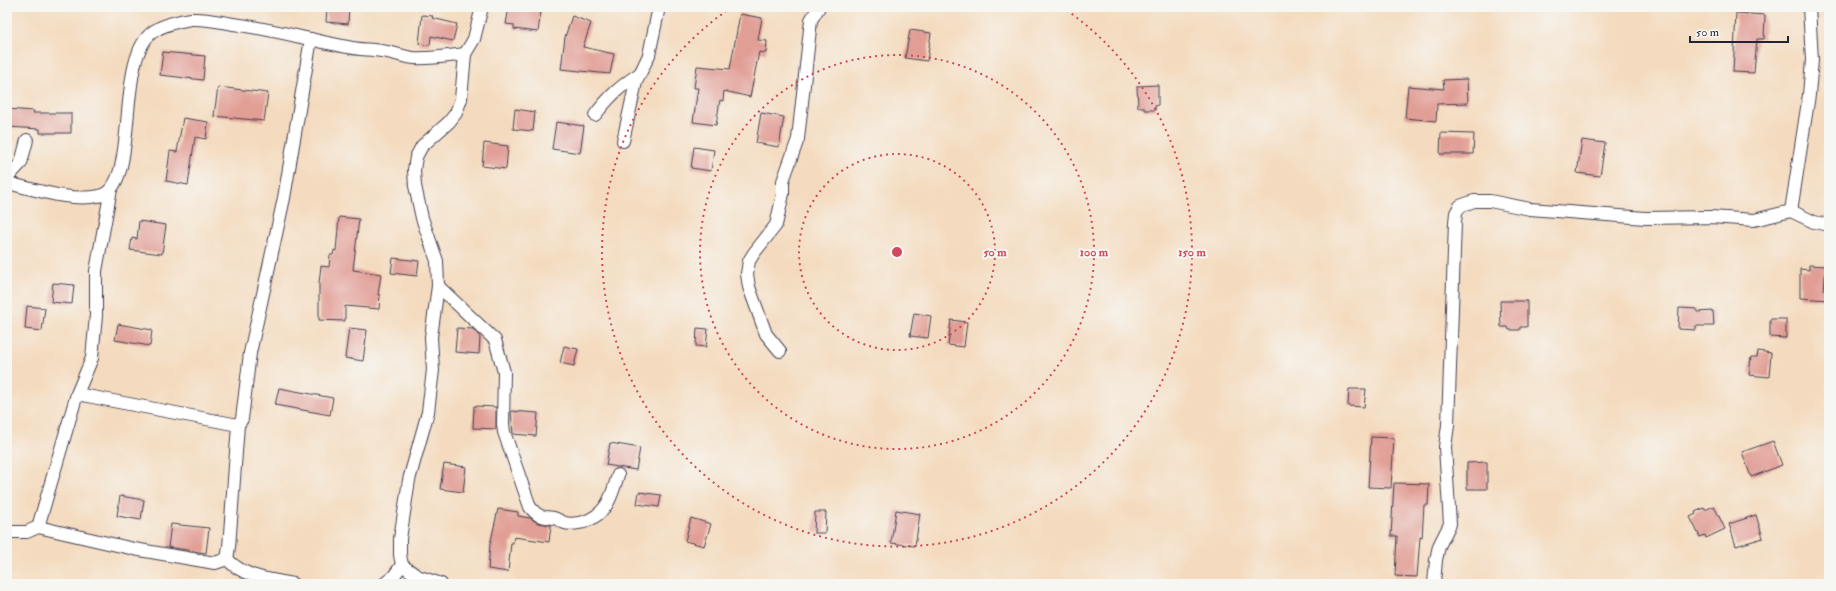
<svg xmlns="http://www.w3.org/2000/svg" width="1836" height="591" font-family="'IM FELL Double Pica',serif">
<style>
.building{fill:#e19e95}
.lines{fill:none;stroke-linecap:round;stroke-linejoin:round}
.street-casing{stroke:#423e4f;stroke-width:14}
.street{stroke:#fff;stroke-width:12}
.ring{fill:none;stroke:#d1495b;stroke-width:2;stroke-dasharray:2 4}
.centre{fill:#d1495b;stroke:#f6f6f2;stroke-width:2}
.ring-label{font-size:12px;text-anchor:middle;font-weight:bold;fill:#d1495b;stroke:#f6f6f2;stroke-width:4;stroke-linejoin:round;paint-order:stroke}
</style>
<rect width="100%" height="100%" fill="#f6f6f2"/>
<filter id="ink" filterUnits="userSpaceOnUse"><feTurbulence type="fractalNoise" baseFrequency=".025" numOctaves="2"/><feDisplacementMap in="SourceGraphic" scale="8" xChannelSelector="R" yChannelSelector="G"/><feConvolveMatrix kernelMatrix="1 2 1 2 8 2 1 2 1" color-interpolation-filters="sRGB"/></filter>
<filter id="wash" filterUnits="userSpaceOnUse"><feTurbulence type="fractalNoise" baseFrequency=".012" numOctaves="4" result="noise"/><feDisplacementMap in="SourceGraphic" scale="16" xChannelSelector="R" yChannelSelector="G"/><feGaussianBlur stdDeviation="0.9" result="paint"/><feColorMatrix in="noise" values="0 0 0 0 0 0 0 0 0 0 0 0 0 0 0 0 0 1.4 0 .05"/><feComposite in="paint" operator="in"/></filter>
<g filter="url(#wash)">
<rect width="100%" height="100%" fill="#f4dbbf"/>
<g id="blocks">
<!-- building -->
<g class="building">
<path d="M327,7H349L348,24L326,22Z"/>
<path d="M509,7L541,11L538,32L514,29V25L506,24Z"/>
<path d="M1736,13L1765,15L1764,39H1757L1754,73L1733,72Z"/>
<path d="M740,14L762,18L758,40L767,41L766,53L759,52L750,97L724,91L723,101L720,100L716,125L693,122L698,88H694L697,66L730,69Z"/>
<path d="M422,15L433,16L432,18L457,24L453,41L431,36L430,45L419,44Z"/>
<path d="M572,16L591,23L583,47L614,54L610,74L561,69L565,37Z"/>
<path d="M910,30L931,33L927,61L905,58Z"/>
<path d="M163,52L205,56L203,80L160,75Z"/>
<path d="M1467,79L1468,103L1437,104L1436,121L1405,118L1408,86L1444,89L1443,80Z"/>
<path d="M1158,85V105L1155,106V110H1144V107H1138L1137,86Z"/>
<path d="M218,87L268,93L264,121L214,116Z"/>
<path d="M7,109L34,111L33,113H71V133H40V129L7,127Z"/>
<path d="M515,109L535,112L533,131L513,129Z"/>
<path d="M761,113L784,117L779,147L756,143Z"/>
<path d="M183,118L208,122L206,139L195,137L188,185L166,181L170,151L177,152Z"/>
<path d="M556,122L584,126L580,153L552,149Z"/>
<path d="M1441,133L1474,134L1473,154H1440Z"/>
<path d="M1582,140L1605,143L1600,176L1577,173Z"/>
<path d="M484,143L508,146L506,169L482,166Z"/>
<path d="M694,147L714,150L711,171L691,168Z"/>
<path d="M339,217L359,219L353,270L381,274L378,295H380L379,309L345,306V321L319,320V283L321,266L329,267L330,255H333L334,250L336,251Z"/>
<path d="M139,221L166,225L162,254L130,250L132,238L137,239Z"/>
<path d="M393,258L419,261L417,276L391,273Z"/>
<path d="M1809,265L1826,266L1824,290H1829V300L1800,298V269L1809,270Z"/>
<path d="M53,283L74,285L72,304L51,302Z"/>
<path d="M1500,301H1527V327H1520V330H1509L1508,327H1501Z"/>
<path d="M27,306L45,308L42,331L25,329Z"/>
<path d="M1679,308L1697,309V312L1713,311L1714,326H1696V330L1678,329Z"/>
<path d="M914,313L931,316L928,338L910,336Z"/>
<path d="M1770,319H1786V338L1770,337Z"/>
<path d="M951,320L967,322L964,347L948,345Z"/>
<path d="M118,324L152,330L150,346L115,340Z"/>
<path d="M349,328L367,330L363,361L345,358Z"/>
<path d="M457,328L473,329L480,337L479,354L455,352Z"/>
<path d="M697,328L708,329L706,347L696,346Z"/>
<path d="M564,346L578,349L574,366L560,363Z"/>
<path d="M1758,351L1771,353L1769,377L1749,375L1751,357H1757Z"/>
<path d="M279,388L333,398L330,415L275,405Z"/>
<path d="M1349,389H1366L1364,407L1348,406Z"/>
<path d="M474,406L496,407V429L473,428Z"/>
<path d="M511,411L538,413L536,436L513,434Z"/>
<path d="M1371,437L1394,438L1391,488L1368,487Z"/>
<path d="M1773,441L1782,465L1751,477L1742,452Z"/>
<path d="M610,443L640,448L636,470L606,465Z"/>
<path d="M1487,462V489H1467V463Z"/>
<path d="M444,464L466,467L463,492L440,489Z"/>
<path d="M1394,483L1429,484L1428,505H1424L1422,538L1420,537L1417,577L1395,576L1397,536H1391Z"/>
<path d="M639,492L661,495L659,507L637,504Z"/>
<path d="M120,496L144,500L141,520L117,516Z"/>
<path d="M1714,506L1725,529L1706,538L1705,535L1700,537L1690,517L1696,514L1695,512L1704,508L1705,510Z"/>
<path d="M498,509L518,512V516L530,518L538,523L551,525L549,542L514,537L513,543H511L508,572L488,569L490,545Z"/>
<path d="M896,510L920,514L915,546L891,543Z"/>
<path d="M815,512H826L825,533H814Z"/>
<path d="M1756,515L1763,538L1736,546L1729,524Z"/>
<path d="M691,518L711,524L704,546L685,541Z"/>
<path d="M171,524L209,528L206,553L168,547Z"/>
</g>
</g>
</g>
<g filter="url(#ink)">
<use href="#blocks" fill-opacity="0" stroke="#423e4f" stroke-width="1"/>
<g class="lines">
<defs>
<g id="street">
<path d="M595,115C609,97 619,87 639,74"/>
<path d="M623,141L636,82L649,55L659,7"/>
<path d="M7,178L21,163L27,140"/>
<path d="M7,183C34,189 71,202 99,196C142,187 113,58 154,31C165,24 178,21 191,19C205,18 220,22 233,24C272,29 310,40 348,47C359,50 370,49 381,51C392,52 403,57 414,58C430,59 448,56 465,54"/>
<path d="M1791,211L1809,95L1812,60L1809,7"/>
<path d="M438,286L495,340L504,372L503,424L504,432L530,507C539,518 541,516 554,518C558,519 561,522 565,523C571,525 578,523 584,522C607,514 612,496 618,475"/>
<path d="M780,351L766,334L749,287L747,274L749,261L754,253L776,225L783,194V181L798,139L811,20L819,7"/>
<path d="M77,394L238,425L242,419L250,353L284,198L311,39"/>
<path d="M38,527L134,549L215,563L227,559L229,547L238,425"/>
<path d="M7,532H27L38,527L77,394L92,358L96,316V271L111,189"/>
<path d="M227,559C244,578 270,579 294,584"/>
<path d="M384,584L393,577L402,565"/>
<path d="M441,584L417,576L402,565L400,555V539L409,480L428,412L433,370L431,337L438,286L437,261L422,218L415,186L414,170L416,157L422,146L449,122L456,113L461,99L465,54L474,39L482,7"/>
<path d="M1434,584L1436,560L1439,546L1450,524L1445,447L1448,425L1455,222L1456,213L1460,206L1474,201H1490L1530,209L1645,218L1711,217L1754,220L1791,211L1814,222L1829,225"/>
</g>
</defs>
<!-- street casing -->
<use href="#street" class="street-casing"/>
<!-- street -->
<use href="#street" class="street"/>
</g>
</g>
<!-- distance rings -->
<g class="ring">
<circle cx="897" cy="252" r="98"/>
<circle cx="897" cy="252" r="197"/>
<path d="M1062 7A295 295 0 1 1 732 7"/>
</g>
<circle cx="897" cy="252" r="6" class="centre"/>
<g class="ring-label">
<text x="995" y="256">50 m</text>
<text x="1094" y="256">100 m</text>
<text x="1192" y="256">150 m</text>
</g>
<!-- margin -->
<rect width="1836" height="591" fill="none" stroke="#f6f6f2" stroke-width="24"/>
<!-- scale -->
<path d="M1690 36v6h98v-6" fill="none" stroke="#22223b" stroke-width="2"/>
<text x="1696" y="36" font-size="12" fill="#22223b" stroke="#f6f6f2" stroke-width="3" paint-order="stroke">50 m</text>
</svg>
